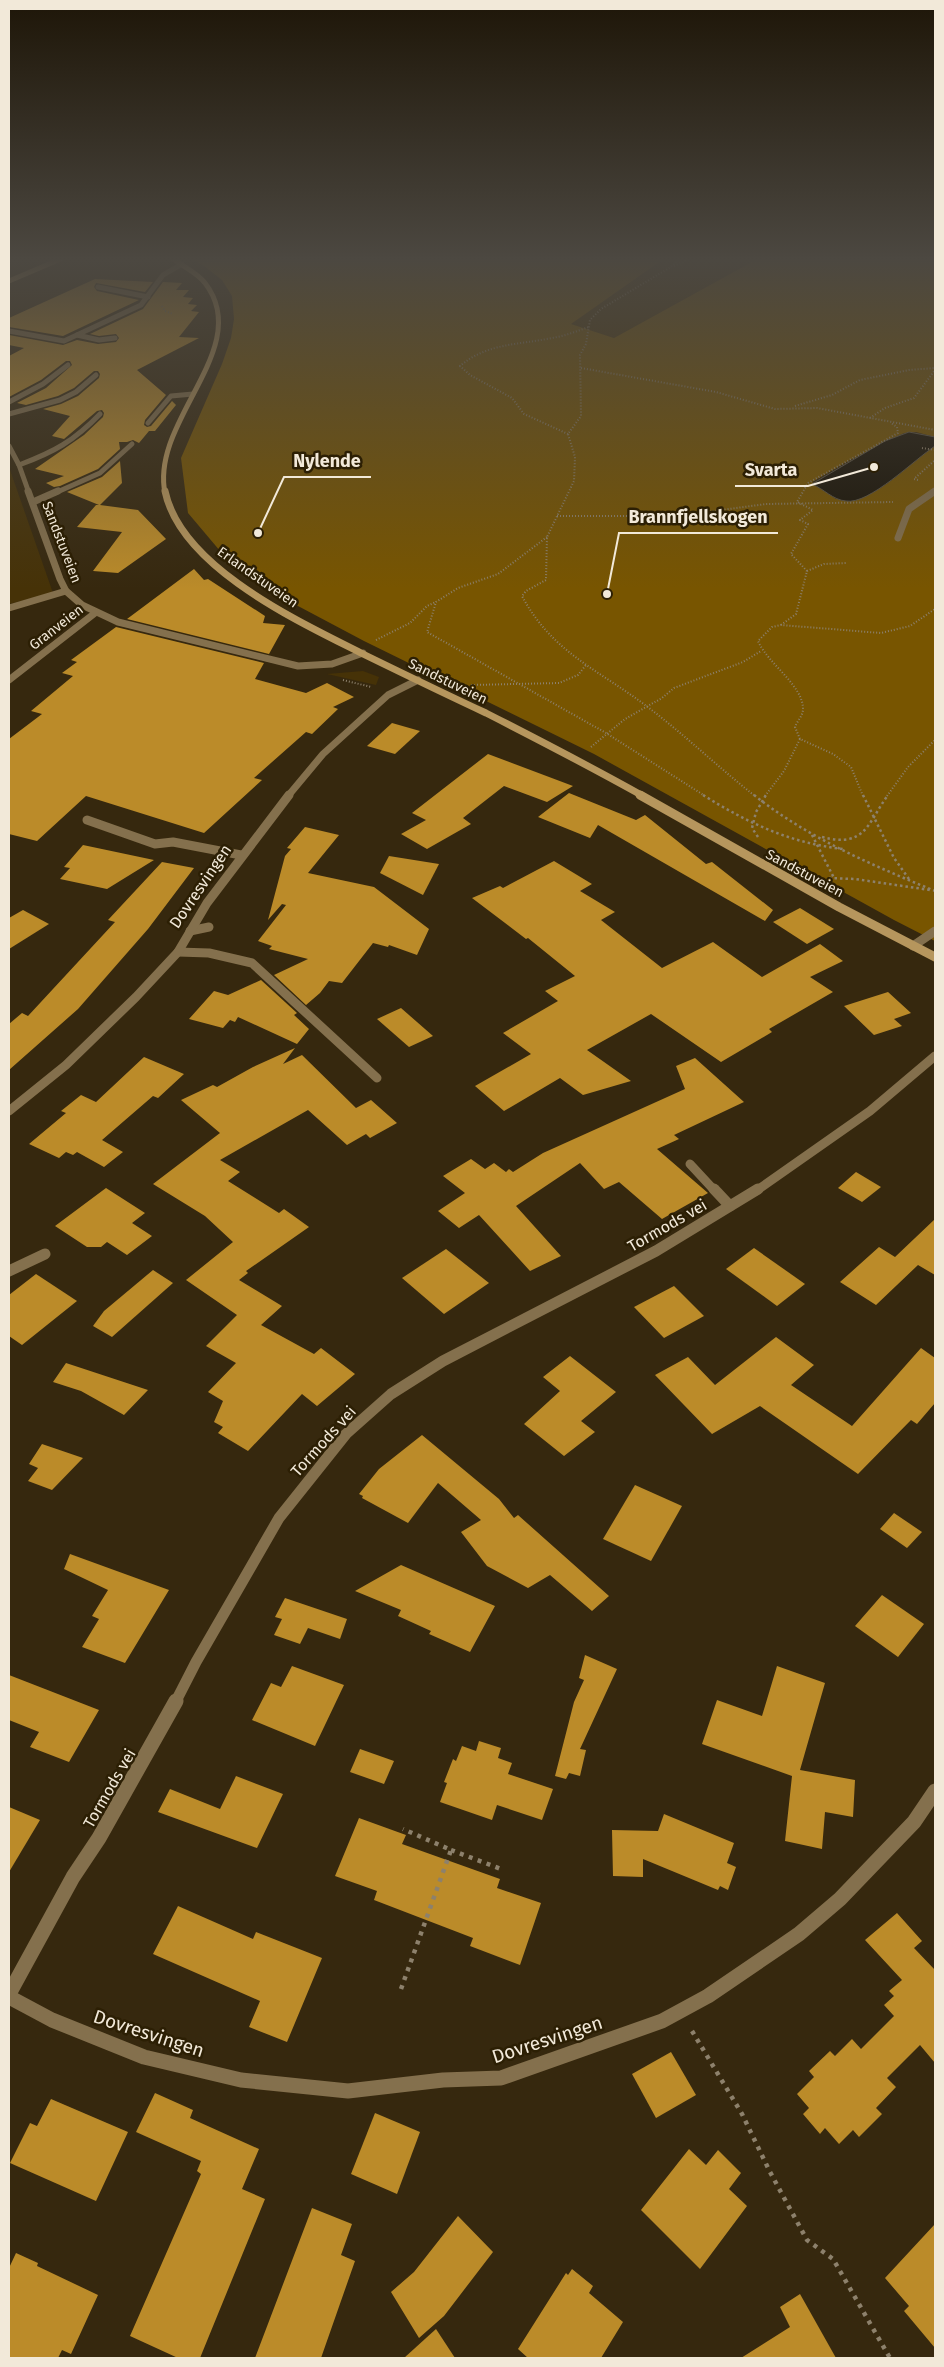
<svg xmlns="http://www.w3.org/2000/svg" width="944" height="2367" font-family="'Fira Sans',sans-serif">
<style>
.green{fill:#463207}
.forest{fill:#785500}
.water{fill:#191307;stroke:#5a5346}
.building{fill:#bb8b29}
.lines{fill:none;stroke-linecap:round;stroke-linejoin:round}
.path-far2{stroke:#8d816c;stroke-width:2;stroke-dasharray:1 2;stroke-linecap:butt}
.path-far1{stroke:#8d816c;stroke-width:2.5;stroke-dasharray:2.5 3;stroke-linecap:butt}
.path{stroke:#8d816c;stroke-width:4.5;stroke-dasharray:4 5.5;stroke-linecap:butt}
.lane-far3{stroke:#84704d;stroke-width:5}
.lane-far2{stroke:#84704d;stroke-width:7}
.lane-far1{stroke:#84704d;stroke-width:9}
.lane{stroke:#84704d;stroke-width:11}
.street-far4{stroke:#84704d;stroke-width:5}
.street-far3{stroke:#84704d;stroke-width:7}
.street-far2{stroke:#84704d;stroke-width:9}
.street-far1{stroke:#84704d;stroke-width:11}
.street{stroke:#84704d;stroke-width:15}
.secondary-far2{stroke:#b6965d;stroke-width:5}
.secondary-far1{stroke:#b6965d;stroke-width:7}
.secondary{stroke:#b6965d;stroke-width:9}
.labels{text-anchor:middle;stroke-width:5;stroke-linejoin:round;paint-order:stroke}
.far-street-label{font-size:14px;fill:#f2e9d9;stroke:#2c1f04}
.street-label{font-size:16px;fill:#f2e9d9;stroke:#2c1f04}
.near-street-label{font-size:19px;fill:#f2e9d9;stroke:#2c1f04}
.leader{fill:none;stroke:#f2e9d9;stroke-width:2}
.callout-dot{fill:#f2e9d9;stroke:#2c1f04;stroke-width:2}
.callout-label{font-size:18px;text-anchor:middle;font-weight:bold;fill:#f2e9d9;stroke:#2c1f04;stroke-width:5;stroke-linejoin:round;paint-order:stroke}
</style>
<rect width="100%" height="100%" fill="#36280e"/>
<!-- green -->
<g class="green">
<path d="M665,258H759L614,338L570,324Z"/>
<path d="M9,467L53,593L9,604Z"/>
<path d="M363,671L379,677L376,685L327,674Z"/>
</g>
<!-- forest -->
<path class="forest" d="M190,258H665L571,324L614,338L759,258H935V437L916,432L904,433L848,461L812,482L836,499C846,497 862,498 871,493C894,483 913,459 935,446V941L894,920L594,754L364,641L298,606L259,582L226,558L188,513L181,458L222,364L231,338L234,319L232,296L222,280L204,266Z"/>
<!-- water -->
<path class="water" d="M909,432L935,437V446C915,459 869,505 846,501C833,500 824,489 812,484L885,441Z"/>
<!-- building -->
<g class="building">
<path d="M95,279L153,282L145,292L96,283L94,287L97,291L139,300L63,336L9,327V318Z"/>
<path d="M163,282L182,283L176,290H189L183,297L193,298L188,304L197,305L191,311L199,312L179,337L199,338L137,370L166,395L145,420L144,425L147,427L151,426L172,401L176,405L155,431H149L139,443L133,440L127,442H119L120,449L98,469L60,486L54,487L46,483L64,476L35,469L84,435L103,417L104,413L102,410L97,411L64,439L52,436L70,416L43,409L61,404L78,396L99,378L100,374L98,371H94L74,388L58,396L26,405L17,403L46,388L72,365L70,361H66L41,380L9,397V356L24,348L9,345V335L63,345L77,340L98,344L116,342L119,338L116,334L99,336L90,334L143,309Z"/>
<path d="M120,461L122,483L100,505L138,510L166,539L118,573L93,571L122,532L77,527L96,505H99L67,492L102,477Z"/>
<path d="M194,569L204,580L208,579L265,616L263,623L285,625L269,654L127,619Z"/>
<path d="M116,627L264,663L255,679L306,693L327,683L354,697L333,707L338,709L312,734L306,732L254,778L262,780L204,833L86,796L37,841L9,834V739L42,714L31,711L73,676L62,673L77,662L71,660Z"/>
<path d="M392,723L420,731L395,754L367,746Z"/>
<path d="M488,754L573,786L547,802L504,786L463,818L471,824L427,849L401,834L426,820L412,813Z"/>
<path d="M569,793L636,820L645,815L706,864L712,862L773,910L765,921L598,825L590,838L538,817Z"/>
<path d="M305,827L339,835L308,873L374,887L429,929L417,955L389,945L388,947L373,943L342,983L329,981L320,993L306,1005L274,975L308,959L269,949L272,946L258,941L286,905L282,904L268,920L285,856L291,849L287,848Z"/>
<path d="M83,845L154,860L107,889L60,879L70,868L64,867Z"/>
<path d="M389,856L439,864L423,895L380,873Z"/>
<path d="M554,861L592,884L580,891L615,912L601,920L662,968L713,942L762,977L820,944L843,961L810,977L833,992L769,1029L772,1032L721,1062L651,1014L587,1050L631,1081L583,1095L560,1078L504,1111L475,1086L531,1054L503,1033L558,1001L545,991L575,976L528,938L526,939L472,898L500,886L503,888Z"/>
<path d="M162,862L194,868L148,929L78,1009L9,1070V1024L22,1013L28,1016L115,922L108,920Z"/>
<path d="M800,908L834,929L807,944L773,922Z"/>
<path d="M23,910L49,924L9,949V918Z"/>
<path d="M261,980L297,1013L294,1015L309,1029L297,1044L238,1017L235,1022L230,1020L223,1028L189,1019L214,991L228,995Z"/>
<path d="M888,992L911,1013L894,1019L902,1026L874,1035L844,1006Z"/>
<path d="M401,1008L433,1036L409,1047L377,1019Z"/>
<path d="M295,1048L283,1064L302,1055L356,1108L371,1100L397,1123L370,1138L366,1134L347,1145L308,1110L220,1160L240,1172L228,1181L279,1213L284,1209L309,1227L246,1271L248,1273L239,1280L282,1306L261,1325L314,1354L321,1348L355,1374L317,1406L302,1394L248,1451L218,1433L223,1427L214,1422L223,1401L208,1392L236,1363L206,1346L237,1315L186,1280L233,1242L205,1216L153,1184L220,1133L181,1100L213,1085L217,1087L253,1067Z"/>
<path d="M144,1057L184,1074L158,1098L153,1096L102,1140L123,1152L104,1167L77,1152L73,1155L66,1152L59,1158L29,1144L66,1113L61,1111L81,1095L96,1102Z"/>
<path d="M695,1058L744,1102L674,1135L679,1139L657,1149L708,1193L662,1219L619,1182L604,1189L580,1163L516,1206L561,1256L530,1271L479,1215L459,1228L438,1211L465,1193L443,1176L471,1159L485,1169L494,1163L506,1172L509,1169L513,1172L543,1153L685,1089L676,1066Z"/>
<path d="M856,1172L881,1187L862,1202L838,1188Z"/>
<path d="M106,1188L145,1213L132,1223L152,1236L127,1255L107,1242L101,1247H87L55,1226Z"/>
<path d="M935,1219V1275L918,1265L876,1305L840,1282L879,1247L895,1257Z"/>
<path d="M754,1248L805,1284L777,1306L726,1269Z"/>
<path d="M446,1249L489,1283L444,1314L402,1278Z"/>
<path d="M153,1270L173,1283L112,1337L93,1326L104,1311Z"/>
<path d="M36,1274L77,1301L22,1345L9,1336V1295Z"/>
<path d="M674,1286L704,1316L664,1338L634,1307Z"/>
<path d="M776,1337L814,1365L791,1385L852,1426L921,1348L935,1358V1403L917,1424L911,1420L858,1474L760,1406L712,1434L655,1375L688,1357L715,1385Z"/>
<path d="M570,1356L616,1392L581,1421L595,1432L564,1456L524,1424L560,1391L543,1377Z"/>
<path d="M66,1363L148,1390L124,1415L81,1391L53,1382Z"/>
<path d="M422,1435L499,1499L514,1518L518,1515L609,1596L592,1611L550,1575L528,1588L487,1566L461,1532L481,1520L438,1483L408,1523L362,1498L363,1496L359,1494L379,1469Z"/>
<path d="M42,1444L83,1458L52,1490L28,1481L38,1468L29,1464Z"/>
<path d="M635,1485L682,1506L651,1561L603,1539Z"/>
<path d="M894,1513L922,1532L907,1548L880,1529Z"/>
<path d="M70,1554L169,1590L125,1663L82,1647L99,1619L92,1616L108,1590L64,1569Z"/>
<path d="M401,1565L495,1606L470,1652L429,1634L431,1631L398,1616L401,1610L355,1591Z"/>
<path d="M882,1595L924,1624L898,1657L855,1626Z"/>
<path d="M285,1598L347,1619L340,1639L308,1628L300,1644L274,1635L282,1619L275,1617Z"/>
<path d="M585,1655L617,1669L580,1749L586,1750L580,1776L569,1773L566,1779L555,1776L574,1702L584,1680L579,1678Z"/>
<path d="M292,1666L344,1685L315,1746L252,1720L271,1683L281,1687Z"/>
<path d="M777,1666L825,1683L800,1770L855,1780L853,1817L825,1812L822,1849L785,1841L792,1776L702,1744L717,1700L762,1716Z"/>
<path d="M9,1675L99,1710L69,1762L30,1747L39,1732L9,1720Z"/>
<path d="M479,1741L501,1748L498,1758L512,1763L508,1774L553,1789L542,1820L497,1805L492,1820L440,1802L447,1783L444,1782L453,1759L456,1761L462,1746L476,1751Z"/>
<path d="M360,1749L394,1761L384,1784L350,1772Z"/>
<path d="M236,1776L283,1794L257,1848L158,1812L170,1789L220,1809Z"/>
<path d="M9,1807L40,1820L9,1872Z"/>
<path d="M664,1814L734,1843L727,1863L736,1867L728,1890L720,1886L718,1890L643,1859V1877L613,1876L612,1830L658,1831Z"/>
<path d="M359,1818L406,1835L402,1844L500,1879L497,1888L541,1903L520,1965L470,1946L473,1938L374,1900L377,1891L335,1876Z"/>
<path d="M178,1906L253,1939L256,1932L322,1958L287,2042L249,2027L260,2001L153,1954Z"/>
<path d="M897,1913L922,1941L914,1948L935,1970V2063L920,2045L887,2078L896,2087L876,2108L882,2114L859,2137L853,2130L839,2144L825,2128L820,2134L803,2114L809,2108L797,2094L814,2077L809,2071L830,2051L835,2056L852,2039L861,2049L894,2016L884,2005L894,1996L889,1991L902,1980L865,1940Z"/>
<path d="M671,2052L696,2095L656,2118L632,2074Z"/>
<path d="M155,2093L193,2110L190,2118L259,2149L242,2189L265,2199L200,2358H178L130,2336L201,2174L197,2171L201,2161L136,2132Z"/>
<path d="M51,2099L128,2132L96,2201L10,2163L30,2123L37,2126Z"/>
<path d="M375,2113L420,2132L397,2194L351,2174Z"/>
<path d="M689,2149L706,2165L718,2150L741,2173L729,2189L747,2206L700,2269L641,2210Z"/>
<path d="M312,2208L352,2224L341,2255L355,2261L321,2358H255Z"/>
<path d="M458,2216L493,2252L444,2316L419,2338L391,2292L414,2272Z"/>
<path d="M935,2224V2348L904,2311L909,2306L885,2278Z"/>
<path d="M16,2253L38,2263L37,2266L98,2295L71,2354L62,2350L58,2358H9V2268Z"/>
<path d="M572,2269L593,2286L589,2293L623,2322L601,2358H528L518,2349L566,2273L568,2275Z"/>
<path d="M800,2294L836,2358H741L790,2327L780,2307Z"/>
<path d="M436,2329L455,2358H404Z"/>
</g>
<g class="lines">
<!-- path-far2 -->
<g class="path-far2">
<path d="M681,258L669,268L601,309L590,320L586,344L580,355L581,416L568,434L575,457L574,481L547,537L546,580L526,591L522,596C552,653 601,671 649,708C686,736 719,768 755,796"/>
<path d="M207,261L221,258"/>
<path d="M674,266L692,258"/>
<path d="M162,306L165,311L173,314"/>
<path d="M581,368L716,392L775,409L817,408L935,430"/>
<path d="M795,406L832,395L860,380L909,370L935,368"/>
<path d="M870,418L885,408L914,398L935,370"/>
<path d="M568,434L524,414L512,398L470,375L460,366C487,343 518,345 552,338C565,336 577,331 589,327"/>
<path d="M922,448L935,450"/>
<path d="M918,480L914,479L935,460"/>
<path d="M557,516H677L766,504L893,502"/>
<path d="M547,537L498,574L458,588L436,602L427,632L606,733L705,796"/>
<path d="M807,571L791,554L808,524L800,520L813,510L797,502L808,483L898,433L897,427L891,423"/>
<path d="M781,625L796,614L807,571L824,564L846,563"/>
<path d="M376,640L410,623L427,606L436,602"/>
<path d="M343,680L371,687"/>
<path d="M471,685L559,683L578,675L586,665"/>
<path d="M591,747L625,719L662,698L674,688L743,662L761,651"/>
<path d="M765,796L784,771L800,739"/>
<path d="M863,796L851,767L833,754L800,739L795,727C797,721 803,716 803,709C803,685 768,664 758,641L772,627L781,625L881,633L910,626L935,609"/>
<path d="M887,796L908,767L935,740"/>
</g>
<!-- path-far1 -->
<g class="path-far1">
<path d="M703,795C748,823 790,843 843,849"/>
<path d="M754,795C808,838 872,865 935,891"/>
<path d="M863,795L894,858L909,879"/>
<path d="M812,835L834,878"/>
<path d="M758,837L752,828L756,812L766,795"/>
<path d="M822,837C866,848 867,824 888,795"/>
<path d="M829,878L855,879L930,890"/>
</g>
<!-- path -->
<g class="path">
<path d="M451,1850L501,1869"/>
<path d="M401,1989L451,1850L403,1829"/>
<path d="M692,2031L742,2114L770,2172L807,2240L833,2259L890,2358"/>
</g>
<!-- lane-far3 -->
<g class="lane-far3">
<path d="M98,287L148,297"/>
<path d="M9,331L64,341L141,305L163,275L182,264"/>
<path d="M77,335L99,340L115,338"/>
<path d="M9,402L43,384L68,365"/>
<path d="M9,414L60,400L76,392L96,375"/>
<path d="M148,423L171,396L193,394"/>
<path d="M19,465C54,452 74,441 100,414"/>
<path d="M55,493L100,473L132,444"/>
<path d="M932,493L935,491"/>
</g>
<!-- lane-far2 -->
<g class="lane-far2">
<path d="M33,502L58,491"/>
<path d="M898,538L909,509L935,491"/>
</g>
<!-- lane-far1 -->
<g class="lane-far1">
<path d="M87,820L155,844L173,842L241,855"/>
<path d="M190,931L209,927"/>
<path d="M913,946L935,931"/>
<path d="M178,952L209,953L252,963L377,1078"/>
<path d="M690,1164L715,1191"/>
</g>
<!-- lane -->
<g class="lane">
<path d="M714,1189L730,1206"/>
<path d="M9,1271L45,1254"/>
</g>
<!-- street-far4 -->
<path class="street-far4" d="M9,446L19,465L29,493"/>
<!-- street-far3 -->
<g class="street-far3">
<path d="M28,491L60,579L66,591L82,605L118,622L298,666L332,664L363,653"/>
<path d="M9,608L66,591"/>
<path d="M9,680L95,613"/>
<path d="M288,796L323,754L388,695L418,680"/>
</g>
<!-- street-far2 -->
<g class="street-far2">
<path d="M9,1111L66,1065L136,997L178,952L207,903L289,795"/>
<path d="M756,1191L870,1111L935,1056"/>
</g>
<!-- street-far1 -->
<path class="street-far1" d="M175,1703L196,1662L279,1518L346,1434L391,1394L443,1361L656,1251L758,1189"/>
<!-- street -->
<g class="street">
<path d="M9,1994L73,1877L99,1838L176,1701"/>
<path d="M9,1997L52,2020L144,2057L241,2080L348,2091L443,2080L501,2078L662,2021L708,1996L799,1934L840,1899L914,1822L935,1791"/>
</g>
<!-- secondary-far2 -->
<g class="secondary-far2">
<path d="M9,281L63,258"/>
<path d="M165,493C150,420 255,348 205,283C198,273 182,266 172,258"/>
</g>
<!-- secondary-far1 -->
<path class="secondary-far1" d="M165,491C181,568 300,622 363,654C404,674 445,694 486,713C539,740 591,767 643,796"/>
<!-- secondary -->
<path class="secondary" d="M640,795L839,907L935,957"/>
</g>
<!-- sky -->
<linearGradient id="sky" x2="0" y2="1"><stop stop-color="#1e1608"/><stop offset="0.44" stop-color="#4c4841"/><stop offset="1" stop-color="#4c4841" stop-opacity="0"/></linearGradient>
<rect width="944" height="589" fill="url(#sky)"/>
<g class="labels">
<!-- far-street labels -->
<g class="far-street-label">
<text transform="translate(62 542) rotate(69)" y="5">Sandstuveien</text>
<text transform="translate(258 577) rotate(35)" y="5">Erlandstuveien</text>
<text transform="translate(56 627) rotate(-38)" y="5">Granveien</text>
<text transform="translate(448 681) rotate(26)" y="5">Sandstuveien</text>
<text transform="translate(805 873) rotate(28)" y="5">Sandstuveien</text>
</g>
<!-- street labels -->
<g class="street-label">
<text transform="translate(200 886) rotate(-56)" y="6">Dovresvingen</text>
<text transform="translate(667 1225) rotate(-30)" y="6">Tormods vei</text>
<text transform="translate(323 1441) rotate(-48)" y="6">Tormods vei</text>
<text transform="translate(109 1788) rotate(-60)" y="6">Tormods vei</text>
</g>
<!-- near-street labels -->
<g class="near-street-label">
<text transform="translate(149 2033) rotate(18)" y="7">Dovresvingen</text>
<text transform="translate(547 2039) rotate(-18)" y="7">Dovresvingen</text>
</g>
</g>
<!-- callouts -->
<path class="leader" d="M258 533L284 477H371M874 467L808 486H735M607 594L619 533H778"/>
<g class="callout-dot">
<circle cx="258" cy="533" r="5"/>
<circle cx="874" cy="467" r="5"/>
<circle cx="607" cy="594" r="5"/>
</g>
<g class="callout-label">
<text x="327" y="467">Nylende</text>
<text x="771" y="476">Svarta</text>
<text x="698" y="523">Brannfjellskogen</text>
</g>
<!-- border -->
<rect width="944" height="2367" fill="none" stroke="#f2e9d9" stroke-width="20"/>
</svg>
